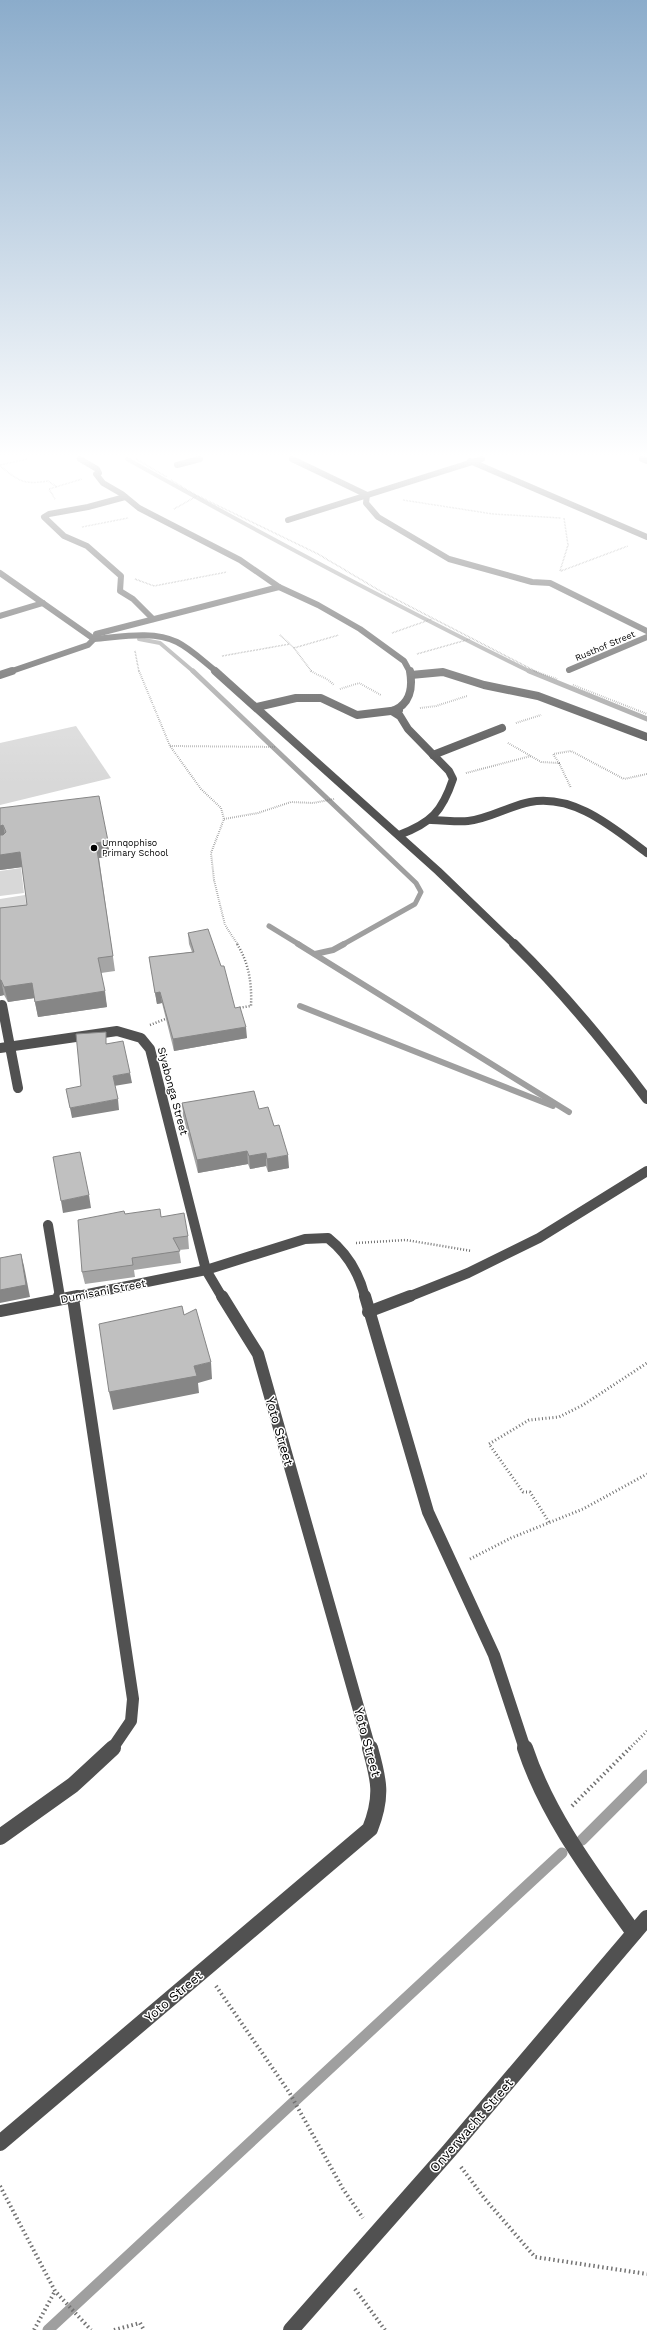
<svg xmlns="http://www.w3.org/2000/svg" width="647" height="2330" font-family="'Work Sans',sans-serif">
<style>
.green{fill:#d8d8d8}
.lines{fill:none;stroke-linecap:round;stroke-linejoin:round}
.stream-far3{stroke:#9f9f9f;stroke-width:4}
.stream-far2{stroke:#9f9f9f;stroke-width:5}
.stream-far1{stroke:#9f9f9f;stroke-width:6}
.stream{stroke:#9f9f9f;stroke-width:11}
.path-far4{stroke:#737373;stroke-width:1.5;stroke-dasharray:0.5 1;stroke-linecap:butt}
.path-far3{stroke:#737373;stroke-width:2;stroke-dasharray:0.5 1.5;stroke-linecap:butt}
.path-far2{stroke:#737373;stroke-width:2.5;stroke-dasharray:1 2;stroke-linecap:butt}
.path-far1{stroke:#737373;stroke-width:3;stroke-dasharray:1 2.5;stroke-linecap:butt}
.path{stroke:#737373;stroke-width:4;stroke-dasharray:1.5 3;stroke-linecap:butt}
.minor-far4{stroke:#515151;stroke-width:6}
.minor-far3{stroke:#515151;stroke-width:8}
.minor-far2{stroke:#515151;stroke-width:10}
.minor-far1{stroke:#515151;stroke-width:12}
.minor{stroke:#515151;stroke-width:16}
.wall{fill:#a5a5a5}
.shaded-wall{fill:#868686}
.building{fill:#c0c0c0;stroke:#868686}
.poi-dot{fill:#000;stroke:#fff;stroke-width:1.5}
.labels{text-anchor:middle;stroke-width:3;stroke-linejoin:round;paint-order:stroke}
.far-street-label{font-size:9px;fill:#000;stroke:#fff}
.far-poi-label{font-size:9px;fill:#000;stroke:#fff;text-anchor:start}
.street-label{font-size:11px;fill:#000;stroke:#fff}
.near-street-label{font-size:13px;fill:#000;stroke:#fff}
</style>
<rect width="100%" height="100%" fill="#fff"/>
<!-- green -->
<g class="green">
<path d="M76,726L111,778L0,805V743Z"/>
<path d="M21,868L24,893L0,896V871Z"/>
<path d="M25,895L28,919L0,923V899Z"/>
</g>
<g class="lines">
<!-- stream-far3 -->
<g class="stream-far3">
<path d="M127,459C260,533 394,605 531,672"/>
<path d="M139,639L160,643L194,672"/>
</g>
<!-- stream-far2 -->
<g class="stream-far2">
<path d="M193,671L416,883L421,892L415,904L342,945"/>
<path d="M529,671L647,719"/>
<path d="M269,926L300,945"/>
</g>
<!-- stream-far1 -->
<g class="stream-far1">
<path d="M298,944L569,1112"/>
<path d="M315,954L333,950L344,944"/>
<path d="M300,1006L553,1106"/>
</g>
<!-- stream -->
<g class="stream">
<path d="M582,1840L647,1775"/>
<path d="M48,2330L562,1853"/>
</g>
<!-- path-far4 -->
<g class="path-far4">
<path d="M136,459L167,477"/>
<path d="M0,465L28,459"/>
<path d="M0,466C19,481 23,485 48,481L57,487"/>
<path d="M171,480L194,494L318,554L382,592L537,672"/>
<path d="M55,499L49,489L82,479"/>
<path d="M403,500L493,514L561,518"/>
<path d="M174,509L197,496"/>
<path d="M82,527L128,518"/>
<path d="M560,571L568,545L564,518"/>
<path d="M561,571L628,546"/>
<path d="M135,579L154,586L227,572"/>
<path d="M392,633L432,619"/>
<path d="M280,635L294,648L339,635"/>
<path d="M294,648L312,672"/>
<path d="M135,651L139,672"/>
<path d="M417,654L470,639"/>
<path d="M222,656L290,644"/>
</g>
<!-- path-far3 -->
<g class="path-far3">
<path d="M139,671L170,746L201,789L221,808L224,819"/>
<path d="M311,671C320,677 325,676 334,685"/>
<path d="M534,671L557,679"/>
<path d="M573,685L647,714"/>
<path d="M340,689L359,683L381,695"/>
<path d="M420,708L436,706L467,696"/>
<path d="M516,723L541,715"/>
<path d="M508,743L541,762L559,763L553,754L571,751L624,779L647,774"/>
<path d="M170,746L276,747"/>
<path d="M559,763L571,788"/>
<path d="M466,773L531,756"/>
<path d="M238,945L225,925L214,880L211,853L224,819L258,813L291,802L313,803L334,799"/>
</g>
<!-- path-far2 -->
<g class="path-far2">
<path d="M237,944C249,963 252,984 251,1006L238,1008"/>
<path d="M150,1025L168,1018"/>
<path d="M356,1243L406,1240L472,1251"/>
</g>
<!-- path-far1 -->
<g class="path-far1">
<path d="M549,1522L530,1492H523L489,1444L529,1420L559,1417L583,1405L647,1363"/>
<path d="M470,1559L511,1538L583,1509L647,1474"/>
<path d="M629,1749L647,1731"/>
</g>
<!-- path -->
<g class="path">
<path d="M572,1806L630,1748"/>
<path d="M216,1986L289,2092L343,2189L363,2218"/>
<path d="M461,2167L485,2199L535,2257L647,2274"/>
<path d="M0,2186L55,2291L91,2330"/>
<path d="M355,2289L385,2330"/>
<path d="M34,2330L55,2291"/>
<path d="M114,2330L140,2323L144,2330"/>
</g>
<!-- minor-far4 -->
<g class="minor-far4">
<path d="M80,459L97,469L99,473L96,474L103,483L122,494L139,508L240,560L279,587L318,605L360,629L404,661L410,672"/>
<path d="M292,459L367,495L366,503L378,517L449,559L532,582L550,583L647,631"/>
<path d="M642,459L647,461"/>
<path d="M470,461L647,537"/>
<path d="M177,465L200,459"/>
<path d="M125,497L88,507L49,514L44,517L64,536L87,546L121,576L120,591L133,599L153,619"/>
<path d="M288,520L482,459"/>
<path d="M0,573L94,639L88,645L9,672"/>
<path d="M0,616L43,603"/>
<path d="M96,634L279,587"/>
<path d="M94,639C120,637 153,630 177,642C191,649 204,662 217,672"/>
<path d="M569,670L647,637"/>
</g>
<!-- minor-far3 -->
<g class="minor-far3">
<path d="M215,671L438,871L515,945"/>
<path d="M0,675L12,671"/>
<path d="M411,675L443,672L484,685L538,696L647,737"/>
<path d="M257,707L296,698H321L357,715L399,710"/>
<path d="M433,755L502,728"/>
<path d="M431,820C443,820 456,822 468,821C489,819 509,806 530,802C575,794 613,828 647,853"/>
<path d="M399,835C431,823 442,812 453,779L449,771L408,729L400,716L392,711C410,705 413,688 410,671"/>
</g>
<!-- minor-far2 -->
<g class="minor-far2">
<path d="M514,944C563,992 606,1044 647,1099"/>
<path d="M2,1005L18,1088"/>
<path d="M0,1048L117,1031L141,1038L150,1049L206,1270L222,1297"/>
<path d="M48,1225L60,1297"/>
<path d="M73,1297L206,1270L305,1239L328,1238C347,1253 359,1273 365,1297"/>
<path d="M408,1297L468,1273L539,1238L647,1171"/>
</g>
<!-- minor-far1 -->
<g class="minor-far1">
<path d="M59,1296L60,1299"/>
<path d="M222,1296L258,1354L370,1749"/>
<path d="M365,1296L428,1512L494,1655L525,1749"/>
<path d="M73,1298L133,1699L131,1721L112,1749"/>
<path d="M0,1311L78,1296"/>
<path d="M368,1312L410,1296"/>
</g>
<!-- minor -->
<g class="minor">
<path d="M525,1748C548,1817 592,1874 634,1933"/>
<path d="M0,1837L73,1785L113,1748"/>
<path d="M0,2143L370,1829C383,1796 379,1780 370,1748"/>
<path d="M291,2330L449,2151L647,1918"/>
</g>
</g>
<!-- wall -->
<g class="wall">
<path d="M0,808L110,856L99,858L115,971L101,973L107,1007L38,1017L34,998L8,1002L4,995L0,996V908L27,905L22,867L0,870Z"/>
<path d="M188,933L235,1008L247,1038L174,1051L162,1003L157,1004L149,957L192,952L189,944Z"/>
<path d="M182,1103L289,1168L268,1172L266,1166L250,1169L248,1164L198,1173L183,1116Z"/>
<path d="M125,1214L161,1217L188,1236L189,1249L179,1250L181,1263L134,1270L135,1277L85,1284L82,1272Z"/>
</g>
<!-- shaded-wall -->
<g class="shaded-wall">
<path d="M3,825L6,840L0,841V826Z"/>
<path d="M108,841L110,856L99,858L96,843Z"/>
<path d="M20,852L23,867L0,870V855Z"/>
<path d="M0,980H1L4,995L0,996Z"/>
<path d="M32,983L35,998L8,1002L4,987Z"/>
<path d="M105,991L107,1007L38,1017L35,1002Z"/>
<path d="M160,992L162,1003L157,1004L155,993Z"/>
<path d="M246,1027L247,1038L174,1051L173,1039Z"/>
<path d="M130,1073L132,1083L114,1086L113,1076Z"/>
<path d="M118,1099L119,1110L72,1118L70,1108Z"/>
<path d="M247,1151L248,1164L198,1173L197,1160Z"/>
<path d="M266,1153V1166L250,1169L249,1156Z"/>
<path d="M288,1155L289,1168L268,1172L267,1159Z"/>
<path d="M89,1195L91,1208L63,1213L61,1201Z"/>
<path d="M21,1254L24,1266L30,1297L0,1303V1290Z"/>
<path d="M211,1362L212,1379L198,1383L199,1393L113,1410L109,1392L194,1366Z"/>
</g>
<!-- building -->
<g class="building">
<path d="M99,796L108,841L96,843L113,956L98,958L105,991L35,1002L32,983L4,987L1,980H0V908L27,905L20,852L0,855V835H3L6,832L3,825L0,826V808Z"/>
<path d="M208,929L221,966H224L235,1008L240,1007L246,1027L173,1039L160,992L155,993L149,957L194,952L188,933Z"/>
<path d="M106,1032V1044L123,1041L130,1073L113,1076L118,1099L70,1108L66,1089L81,1086L76,1034Z"/>
<path d="M254,1091L259,1109L268,1107L274,1126L279,1125L288,1155L267,1159L266,1153L249,1156L247,1151L197,1160L182,1103Z"/>
<path d="M80,1152L89,1195L61,1201L53,1157Z"/>
<path d="M160,1209L161,1217L184,1213L188,1236L173,1238L180,1251L132,1258L133,1265L82,1272L78,1220L124,1211L125,1214Z"/>
<path d="M21,1254L26,1285L0,1290V1258Z"/>
<path d="M182,1306L184,1315L196,1309L211,1362L194,1366L197,1376L109,1392L99,1324Z"/>
</g>
<!-- sky -->
<linearGradient id="sky" x2="0" y2="1"><stop stop-color="#8baccb"/><stop offset="0.58" stop-color="#fff"/><stop offset="1" stop-color="#fff" stop-opacity="0"/></linearGradient>
<rect width="647" height="785" fill="url(#sky)"/>
<!-- markers -->
<circle class="poi-dot" cx="94" cy="848" r="4"/>
<g class="labels">
<!-- far-street labels -->
<g class="far-street-label">
<text transform="translate(605 646) rotate(-23)" y="3">Rusthof Street</text>
</g>
<!-- far-poi labels -->
<g class="far-poi-label">
<text x="102" y="846">Umnqophiso<tspan x="102" dy="10">Primary School</tspan></text>
</g>
<!-- street labels -->
<g class="street-label">
<text transform="translate(173 1091) rotate(75)" y="4">Siyabonga Street</text>
<text transform="translate(103 1291) rotate(-11)" y="4">Dumisani Street</text>
</g>
<!-- near-street labels -->
<g class="near-street-label">
<text transform="translate(280 1431) rotate(74)" y="5">Yoto Street</text>
<text transform="translate(368 1742) rotate(75)" y="5">Yoto Street</text>
<text transform="translate(173 1996) rotate(-40)" y="5">Yoto Street</text>
<text transform="translate(471 2125) rotate(-49)" y="5">Onverwacht Street</text>
</g>
</g>
</svg>
